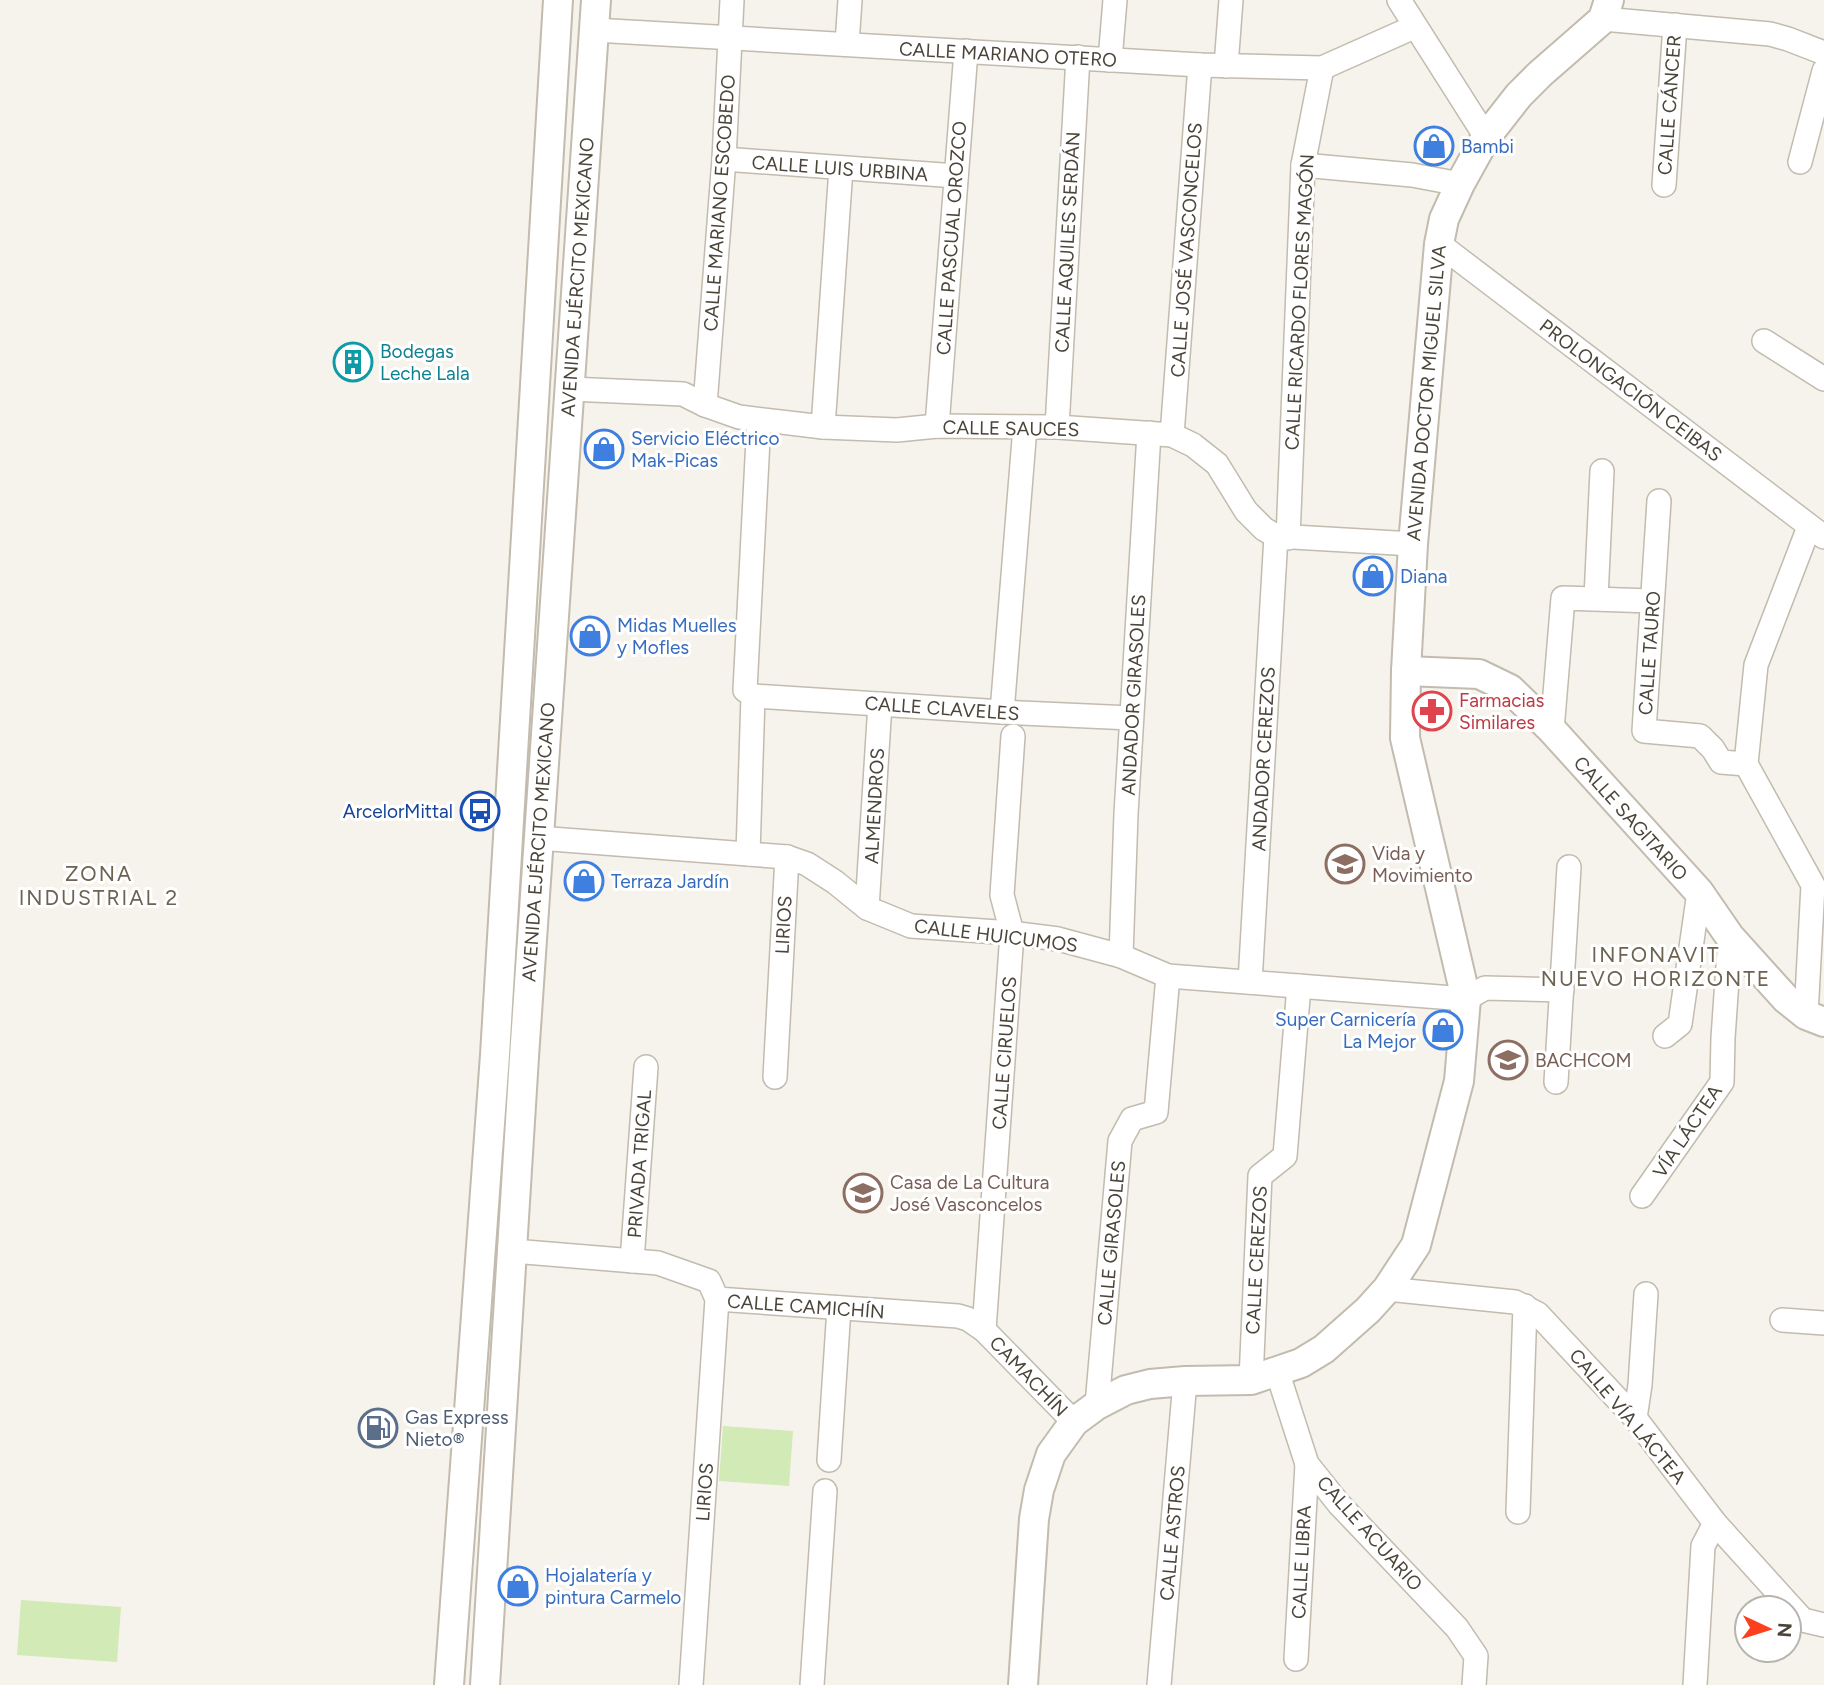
<svg xmlns="http://www.w3.org/2000/svg" width="1824" height="1685" font-family="Figtree,sans-serif">
<style>
.green{fill:#d2eab5}
.lines{fill:none;stroke-linecap:round;stroke-linejoin:round}
.minor-casing{stroke:#c2bbae;stroke-width:26}
.tertiary-casing{stroke:#c2bbae;stroke-width:32}
.minor{stroke:#fff;stroke-width:23}
.tertiary{stroke:#fff;stroke-width:28}
.labels{text-anchor:middle;stroke-width:6;stroke-linejoin:round;paint-order:stroke}
.street-label{font-size:19px;fill:#4b4439;stroke:#fff}
.shop-label{font-size:19px;fill:#366cbe;stroke:#fff;text-anchor:start}
.culture-label{font-size:19px;fill:#0d838f;stroke:#fff;text-anchor:start}
.health-label{font-size:19px;fill:#be3a42;stroke:#fff;text-anchor:start}
.transit-label{font-size:19px;fill:#164399;stroke:#fff;text-anchor:end}
.education-label{font-size:19px;fill:#785e54;stroke:#fff;text-anchor:start}
.service-label{font-size:19px;fill:#4e5e75;stroke:#fff;text-anchor:start}
.neighbourhood-label{font-size:21px;letter-spacing:2px;fill:#6e6250;stroke:#fff}
</style>
<rect width="100%" height="100%" fill="#f6f3ec"/>
<!-- green -->
<g class="green">
<path d="M723,1426L793,1431L789,1486L719,1481Z"/>
<path d="M21,1600L121,1607L117,1662L17,1655Z"/>
</g>
<g class="lines">
<defs>
<g id="minor">
<path d="M1399,0L1486,137"/>
<path d="M1603,19L1770,34L1788,39L1824,53"/>
<path d="M594,30L1200,65L1322,68L1414,27"/>
<path d="M847,44L850,0"/>
<path d="M1110,60L1115,0"/>
<path d="M1226,66L1231,0"/>
<path d="M724,159L956,176"/>
<path d="M1800,162L1824,71"/>
<path d="M1303,165L1412,175L1460,184"/>
<path d="M1664,185L1675,25"/>
<path d="M1439,244L1824,537"/>
<path d="M1764,341L1824,379"/>
<path d="M570,389L683,394L705,405L739,417L823,427L897,430L937,426L1057,427L1172,435L1193,445L1217,464L1246,511L1264,529L1276,536L1413,544"/>
<path d="M705,405L724,159L732,0"/>
<path d="M937,426L966,51"/>
<path d="M823,427L841,168"/>
<path d="M1057,427L1078,57"/>
<path d="M1172,435L1200,65"/>
<path d="M1659,501L1644,731L1700,736L1713,749L1721,762L1746,764"/>
<path d="M1288,538L1303,165L1322,68"/>
<path d="M1596,598L1602,471"/>
<path d="M753,696L1002,712L1131,718"/>
<path d="M1002,712L1025,427"/>
<path d="M1552,730L1563,598L1652,601"/>
<path d="M538,838L787,857L807,864L835,882L867,908L911,926L1012,933L1058,939L1121,956L1168,976L1466,999L1485,988L1562,990"/>
<path d="M748,854L753,696L745,690L759,420"/>
<path d="M867,908L880,704"/>
<path d="M1121,956L1126,814L1149,433"/>
<path d="M1250,982L1276,536"/>
<path d="M1806,1015L1813,885L1746,764L1756,665L1809,527"/>
<path d="M1665,1036L1680,1024L1699,892"/>
<path d="M775,1077L787,857"/>
<path d="M1556,1082L1569,867"/>
<path d="M1642,1196L1722,1082L1723,1038L1730,937"/>
<path d="M513,1251L658,1263L709,1281L717,1299L958,1316L968,1319L984,1330L1074,1422"/>
<path d="M632,1261L646,1067"/>
<path d="M1387,1289L1515,1302L1538,1314L1635,1418L1715,1523L1790,1606L1803,1620L1824,1625"/>
<path d="M1782,1320L1824,1323"/>
<path d="M984,1330L1012,933L1002,895L1013,736"/>
<path d="M1277,1371L1307,1464L1339,1504L1457,1628L1476,1656L1474,1685"/>
<path d="M1251,1380L1260,1176L1285,1156L1299,986"/>
<path d="M1097,1405L1120,1141L1132,1119L1156,1112L1168,976"/>
<path d="M1635,1418L1640,1385L1646,1294"/>
<path d="M829,1460L839,1308"/>
<path d="M1518,1512L1525,1306"/>
<path d="M1296,1659L1307,1464"/>
<path d="M691,1685L717,1299"/>
<path d="M812,1685L825,1491"/>
<path d="M1159,1685L1185,1381"/>
<path d="M1695,1685L1703,1546L1715,1523"/>
</g>
<g id="tertiary">
<path d="M1406,671L1479,674L1510,689L1552,730L1699,892L1730,937L1786,999L1806,1015L1824,1022"/>
<path d="M449,1685L495,1055L558,0"/>
<path d="M485,1685L524,1057L596,0"/>
<path d="M1023,1685L1034,1519L1039,1490L1051,1454L1074,1422L1097,1405L1126,1390L1150,1384L1185,1381L1251,1380L1301,1363L1324,1349L1368,1310L1387,1289L1416,1245L1459,1081L1466,999L1405,738L1406,671L1413,544L1439,244L1444,219L1460,184L1486,137L1519,95L1540,74L1603,19L1609,0"/>
</g>
</defs>
<!-- minor casing -->
<use href="#minor" class="minor-casing"/>
<!-- tertiary casing -->
<use href="#tertiary" class="tertiary-casing"/>
<!-- minor -->
<use href="#minor" class="minor"/>
<!-- tertiary -->
<use href="#tertiary" class="tertiary"/>
</g>
<!-- icons -->
<defs>
<symbol id="shop-ring" viewBox="-11 -11 22 22"><circle r="9.5" fill="#fff" stroke="#3f7fe0" stroke-width="1.5"/><path d="M-5-2.5h2.3a2.7 3.5 0 0 1 5.4 0H5L5.5 6h-11ZM-1.5-2.5h3a1.5 2.3 0 0 0-3 0Z" fill="#3f7fe0"/></symbol>
<symbol id="building-ring" viewBox="-11 -11 22 22"><circle r="9.5" fill="#fff" stroke="#0f9aa8" stroke-width="1.5"/><path d="M-4-6H4V6H1V3H-1V6H-4ZM-2.5-4.3h1.7v1.8h-1.7ZM.8-4.3h1.7v1.8H.8ZM-2.5-1h1.7V.8h-1.7ZM.8-1h1.7V.8H.8Z" fill="#0f9aa8"/></symbol>
<symbol id="pharmacy-ring" viewBox="-11 -11 22 22"><circle r="9.5" fill="#fff" stroke="#e0444e" stroke-width="1.5"/><path d="M-2-6h4v4h4v4h-4v4h-4v-4h-4v-4h4Z" fill="#e0444e"/></symbol>
<symbol id="bus-ring" viewBox="-11 -11 22 22"><circle r="9.5" fill="#fff" stroke="#1a4fb4" stroke-width="1.5"/><path d="M-5-6H5V4H4V6H2V4H-2V6H-4V4H-5ZM-3.5-4V0h7V-4ZM-3.5 1.2v1.5H-2V1.2ZM2 1.2v1.5H3.5V1.2Z" fill="#1a4fb4"/></symbol>
<symbol id="school-ring" viewBox="-11 -11 22 22"><circle r="9.5" fill="#fff" stroke="#8d6e63" stroke-width="1.5"/><path d="M0-5L7-2L0 1L-7-2ZM-4 1L0 2.5L4 1V4Q0 6-4 4Z" fill="#8d6e63"/></symbol>
<symbol id="university-ring" viewBox="-11 -11 22 22"><circle r="9.5" fill="#fff" stroke="#8d6e63" stroke-width="1.5"/><path d="M0-5L7-2L0 1L-7-2ZM-4 1L0 2.5L4 1V4Q0 6-4 4Z" fill="#8d6e63"/></symbol>
<symbol id="fuel-ring" viewBox="-11 -11 22 22"><circle r="9.5" fill="#fff" stroke="#5c6f8a" stroke-width="1.5"/><path d="M-5.5-6h7V0h2V4h1.3V-2.5L3-4.5l.8-.8L6-3V5H2.5V1h-1V6h-7ZM-4.2-4.7v3.2H.2V-4.7Z" fill="#5c6f8a"/></symbol>
</defs>
<g fill-rule="evenodd">
<use href="#shop-ring" x="1412" y="124" width="44" height="44"/>
<use href="#building-ring" x="331" y="340" width="44" height="44"/>
<use href="#shop-ring" x="582" y="427" width="44" height="44"/>
<use href="#shop-ring" x="1351" y="554" width="44" height="44"/>
<use href="#shop-ring" x="568" y="614" width="44" height="44"/>
<use href="#pharmacy-ring" x="1410" y="689" width="44" height="44"/>
<use href="#bus-ring" x="458" y="789" width="44" height="44"/>
<use href="#school-ring" x="1323" y="842" width="44" height="44"/>
<use href="#shop-ring" x="562" y="859" width="44" height="44"/>
<use href="#shop-ring" x="1421" y="1008" width="44" height="44"/>
<use href="#university-ring" x="1486" y="1038" width="44" height="44"/>
<use href="#school-ring" x="841" y="1171" width="44" height="44"/>
<use href="#fuel-ring" x="356" y="1406" width="44" height="44"/>
<use href="#shop-ring" x="496" y="1564" width="44" height="44"/>
</g>
<g class="labels">
<!-- street labels -->
<g class="street-label">
<text transform="translate(1008 54) rotate(3)" y="7">CALLE MARIANO OTERO</text>
<text transform="translate(1669 105) rotate(-86)" y="7">CALLE CÁNCER</text>
<text transform="translate(840 168) rotate(4)" y="7">CALLE LUIS URBINA</text>
<text transform="translate(719 203) rotate(-86)" y="7">CALLE MARIANO ESCOBEDO</text>
<text transform="translate(951 238) rotate(-86)" y="7">CALLE PASCUAL OROZCO</text>
<text transform="translate(1067 242) rotate(-87)" y="7">CALLE AQUILES SERDÁN</text>
<text transform="translate(1186 250) rotate(-86)" y="7">CALLE JOSÉ VASCONCELOS</text>
<text transform="translate(577 277) rotate(-86)" y="7">AVENIDA EJÉRCITO MEXICANO</text>
<text transform="translate(1299 302) rotate(-87)" y="7">CALLE RICARDO FLORES MAGÓN</text>
<text transform="translate(1631 390) rotate(37)" y="7">PROLONGACIÓN CEIBAS</text>
<text transform="translate(1426 393) rotate(-85)" y="7">AVENIDA DOCTOR MIGUEL SILVA</text>
<text transform="translate(1011 428) rotate(1)" y="7">CALLE SAUCES</text>
<text transform="translate(1649 653) rotate(-86)" y="7">CALLE TAURO</text>
<text transform="translate(1133 695) rotate(-87)" y="7">ANDADOR GIRASOLES</text>
<text transform="translate(942 708) rotate(4)" y="7">CALLE CLAVELES</text>
<text transform="translate(1263 759) rotate(-87)" y="7">ANDADOR CEREZOS</text>
<text transform="translate(874 806) rotate(-87)" y="7">ALMENDROS</text>
<text transform="translate(1631 818) rotate(48)" y="7">CALLE SAGITARIO</text>
<text transform="translate(538 842) rotate(-86)" y="7">AVENIDA EJÉRCITO MEXICANO</text>
<text transform="translate(783 925) rotate(-87)" y="7">LIRIOS</text>
<text transform="translate(996 935) rotate(7)" y="7">CALLE HUICUMOS</text>
<text transform="translate(1004 1053) rotate(-86)" y="7">CALLE CIRUELOS</text>
<text transform="translate(1687 1131) rotate(-56)" y="7">VÍA LÁCTEA</text>
<text transform="translate(639 1164) rotate(-86)" y="7">PRIVADA TRIGAL</text>
<text transform="translate(1111 1243) rotate(-85)" y="7">CALLE GIRASOLES</text>
<text transform="translate(1256 1260) rotate(-87)" y="7">CALLE CEREZOS</text>
<text transform="translate(806 1306) rotate(4)" y="7">CALLE CAMICHÍN</text>
<text transform="translate(1029 1376) rotate(46)" y="7">CAMACHÍN</text>
<text transform="translate(1628 1416) rotate(50)" y="7">CALLE VÍA LÁCTEA</text>
<text transform="translate(704 1492) rotate(-86)" y="7">LIRIOS</text>
<text transform="translate(1172 1533) rotate(-85)" y="7">CALLE ASTROS</text>
<text transform="translate(1370 1533) rotate(48)" y="7">CALLE ACUARIO</text>
<text transform="translate(1301 1562) rotate(-87)" y="7">CALLE LIBRA</text>
</g>
<!-- shop labels -->
<g class="shop-label">
<text x="1461" y="153">Bambi</text>
<text x="631" y="445">Servicio Eléctrico<tspan x="631" dy="22">Mak-Picas</tspan></text>
<text x="1400" y="583">Diana</text>
<text x="617" y="632">Midas Muelles<tspan x="617" dy="22">y Mofles</tspan></text>
<text x="611" y="888">Terraza Jardín</text>
<text x="1416" y="1026" text-anchor="end">Super Carnicería<tspan x="1416" dy="22">La Mejor</tspan></text>
<text x="545" y="1582">Hojalatería y<tspan x="545" dy="22">pintura Carmelo</tspan></text>
</g>
<!-- culture labels -->
<g class="culture-label">
<text x="380" y="358">Bodegas<tspan x="380" dy="22">Leche Lala</tspan></text>
</g>
<!-- health labels -->
<g class="health-label">
<text x="1459" y="707">Farmacias<tspan x="1459" dy="22">Similares</tspan></text>
</g>
<!-- transit labels -->
<g class="transit-label">
<text x="453" y="818">ArcelorMittal</text>
</g>
<!-- education labels -->
<g class="education-label">
<text x="1372" y="860">Vida y<tspan x="1372" dy="22">Movimiento</tspan></text>
<text x="1535" y="1067">BACHCOM</text>
<text x="890" y="1189">Casa de La Cultura<tspan x="890" dy="22">José Vasconcelos</tspan></text>
</g>
<!-- service labels -->
<g class="service-label">
<text x="405" y="1424">Gas Express<tspan x="405" dy="22">Nieto®</tspan></text>
</g>
<!-- neighbourhood labels -->
<g class="neighbourhood-label">
<text x="99" y="881">ZONA<tspan x="99" dy="24">INDUSTRIAL 2</tspan></text>
<text x="1656" y="962">INFONAVIT<tspan x="1656" dy="24">NUEVO HORIZONTE</tspan></text>
</g>
</g>
<!-- north arrow -->
<g transform="translate(1768 1629) rotate(94)"><circle r="33" fill="#ffffff" stroke="#b7b4b0" stroke-width="2"/>
<path d="M0-5L12 26L0 18L-12 26Z" fill="#fc3f1d"/>
<text y="-10" font-size="19" font-weight="bold" text-anchor="middle" fill="#4b4439">N</text>
</g>
</svg>
